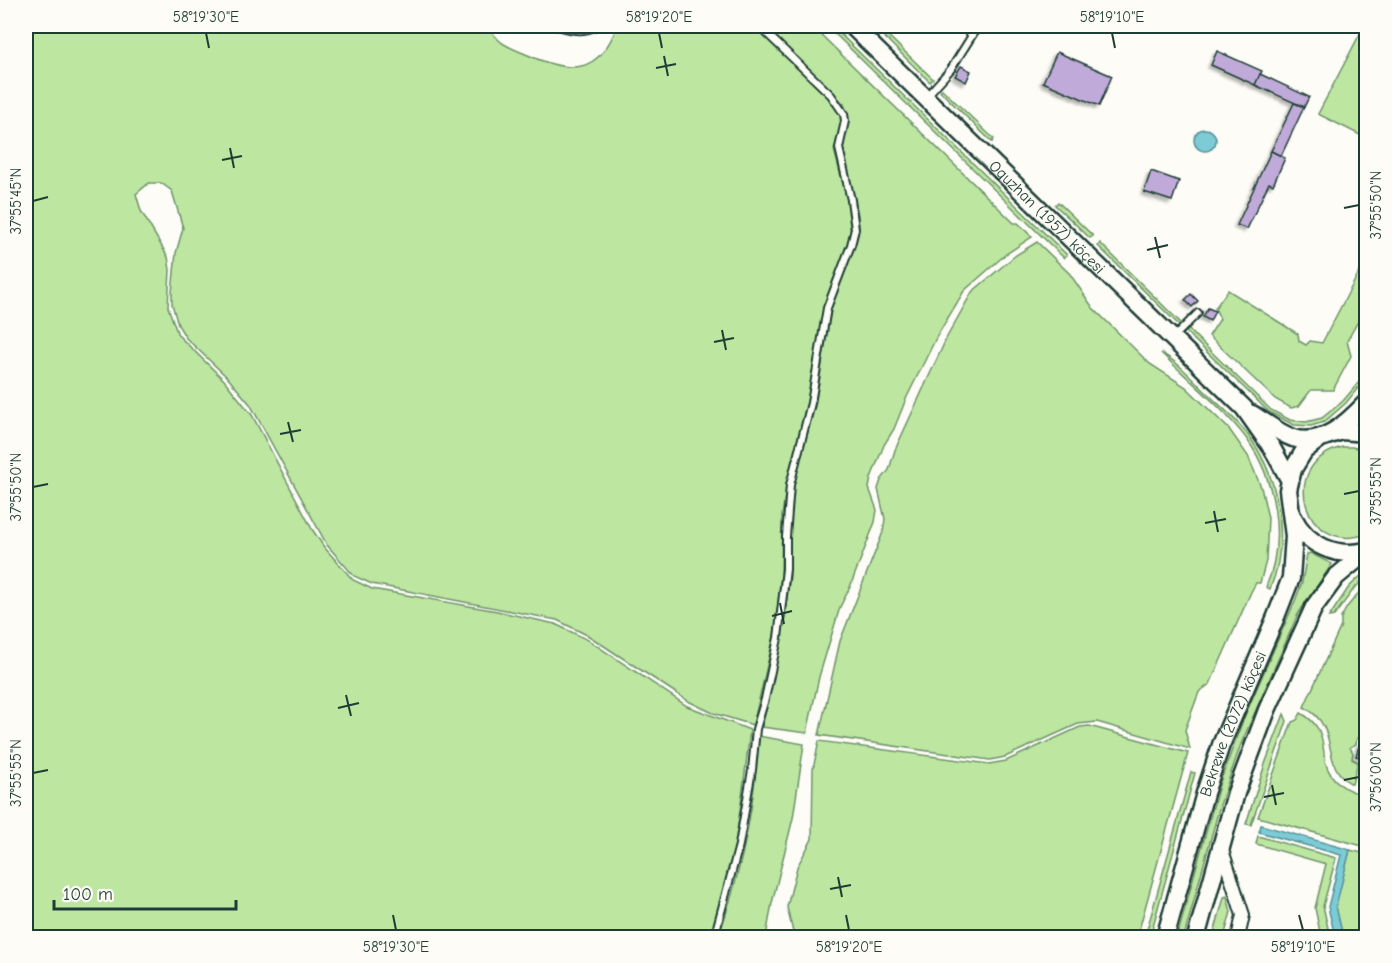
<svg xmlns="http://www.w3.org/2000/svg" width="1392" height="963" font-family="'Comic Neue',sans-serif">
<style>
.green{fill:#bde6a1;stroke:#6e926a;stroke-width:1.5}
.water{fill:#7ccbd7;stroke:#579296;stroke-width:1.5}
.building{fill:#c0aad9;stroke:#1f3d34;stroke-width:1.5;filter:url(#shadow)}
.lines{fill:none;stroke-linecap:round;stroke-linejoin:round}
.lane-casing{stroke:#1f3d34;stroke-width:10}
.street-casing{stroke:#1f3d34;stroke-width:16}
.secondary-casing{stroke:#1f3d34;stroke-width:21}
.lane{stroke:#fdfcf7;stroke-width:6}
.street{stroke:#fdfcf7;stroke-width:12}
.secondary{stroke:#fdfcf7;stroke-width:16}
.ticks{fill:none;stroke:#1f3d34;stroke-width:2}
.labels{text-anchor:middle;stroke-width:6;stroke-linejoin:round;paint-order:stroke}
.street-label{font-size:16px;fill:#1f3d34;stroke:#fdfcf7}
.neatline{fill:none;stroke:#1f3d34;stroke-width:2}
.ticks-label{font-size:15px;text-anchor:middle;fill:#1f3d34}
</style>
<defs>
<filter id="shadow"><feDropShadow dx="-3" dy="3" stdDeviation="1.5" flood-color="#0004"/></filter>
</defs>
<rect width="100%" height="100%" fill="#fdfcf7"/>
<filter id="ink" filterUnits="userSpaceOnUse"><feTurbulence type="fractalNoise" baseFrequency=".0167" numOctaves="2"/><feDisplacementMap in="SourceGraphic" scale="12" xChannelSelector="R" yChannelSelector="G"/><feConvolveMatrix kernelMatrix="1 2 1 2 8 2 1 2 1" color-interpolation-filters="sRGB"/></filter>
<g filter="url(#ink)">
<!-- green -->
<g class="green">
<path d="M26,26H489C498,45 509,47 528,55C570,74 599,75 617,26H754L835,104L842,120L834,150L847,199L851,236L824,306L807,402L787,483L782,515L781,576L774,636L753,725L713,713L688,701L589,636L557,620L372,584L354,576L327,545L250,404L227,377L186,338L178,325L172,304V292L176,253L183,228L172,191L161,183H149L136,194L141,211L168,257L170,270L168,307L178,335L224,380L252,415L312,529L324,547L353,580L372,589L497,611L555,624L588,640L687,706L750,730C742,798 735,873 710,937H26Z"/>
<path d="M764,26H812L1014,223H1018L1032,237L1006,254L964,291L937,336L906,399L894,429L884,445L871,478L869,488L877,510L875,522L850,587L840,607L819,677L807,733L762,727L782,636L790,576V516L793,486L815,406L833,298L857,239L859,228L858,215L844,151V137L849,120L844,104Z"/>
<path d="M827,26H832L1067,255L1064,258Z"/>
<path d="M873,26H878L933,79L930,82Z"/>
<path d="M1364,26H1366V138L1318,114Z"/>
<path d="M942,89L994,139L992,142L940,91Z"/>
<path d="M1058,202L1093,236L1090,238L1055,205Z"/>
<path d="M1037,242L1070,274L1093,308L1150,364L1186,387L1229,429L1248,456L1261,487L1268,518L1266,561L1260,583H1256L1251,592L1210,684L1199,692L1185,730L1190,749L1097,722L1078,724L1005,757L990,760L819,735L840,641L883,532L885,519L878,489L881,480L889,470L895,450L947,337L972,292L1016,255Z"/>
<path d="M1100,243L1182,324L1180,326L1098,246Z"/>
<path d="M1366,259V307L1347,341L1351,356L1333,390H1311L1299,406L1291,408L1275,399L1209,336L1220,319L1215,308L1228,290L1298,334L1299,341L1306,345L1310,341L1322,343Z"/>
<path d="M1189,330L1271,410L1290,420L1306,422L1322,418L1343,401L1360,381L1365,379L1346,403L1324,422L1311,426L1294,425L1269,412L1186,332Z"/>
<path d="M1161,353C1178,362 1192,378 1206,392C1221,407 1239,421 1251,439C1280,481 1290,541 1270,589L1266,587C1286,540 1276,479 1246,438C1222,407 1189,380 1161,353Z"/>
<path d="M1343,447H1352L1366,450V534C1304,556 1276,463 1343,447Z"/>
<path d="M1310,553L1332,564L1298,614L1241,744L1220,805L1184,937H1177L1219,785L1243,720L1295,601L1302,582L1307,554Z"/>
<path d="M1366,571V577L1353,590L1334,616L1329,617L1349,587Z"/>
<path d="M1366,584V738L1363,740L1357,738L1356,744L1350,747L1353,753L1352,759L1358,762L1352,784C1318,766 1343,728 1304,707L1341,626V618L1347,607Z"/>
<path d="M1301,713C1308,717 1314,722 1318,729C1324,739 1323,750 1325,761C1330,781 1347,793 1366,794V847L1258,817L1292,722L1297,720Z"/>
<path d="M1284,714L1287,721L1251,825L1246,824L1265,764Z"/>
<path d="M1089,726L1188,753L1137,937H792L793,932L787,907L797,867L812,839L813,769L819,741L989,764L1006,761L1080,727Z"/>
<path d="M758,736L804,744L793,818L772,903L766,937L718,938C737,884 751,825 756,768C758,758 757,747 758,736Z"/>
<path d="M1191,772L1195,773L1150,937H1145Z"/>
<path d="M1258,836L1336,858L1323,906L1330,937H1321L1315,908L1326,864L1256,844Z"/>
<path d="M1350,850L1366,854V937H1343L1335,906Z"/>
<path d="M1227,896L1231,912L1224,937H1213L1224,897Z"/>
</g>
<!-- water -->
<g class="water">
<circle cx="1205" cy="140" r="11"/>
<path d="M1261,825L1350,850L1336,906L1343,937H1335L1328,907L1341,855L1259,832Z"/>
</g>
<!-- building -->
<g class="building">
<path d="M1217,51L1262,71L1255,85L1211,65Z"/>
<path d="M1057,52L1112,76L1099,106L1043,82Z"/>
<path d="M961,66L971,71L966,82L955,76Z"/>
<path d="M1260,74L1309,97L1304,107L1255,85Z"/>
<path d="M1294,103L1304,107L1281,156L1271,151Z"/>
<path d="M1271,151L1285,158L1273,185L1269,183L1247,229L1237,225Z"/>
<path d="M1151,171L1179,181L1172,201L1144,192Z"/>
<path d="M1191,294L1198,301L1192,307L1185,300Z"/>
<path d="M1208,308L1215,311L1210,321L1203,317Z"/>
<path d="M1360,743L1366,745V759L1356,756Z"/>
</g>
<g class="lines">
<defs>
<g id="lane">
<path d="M558,26C571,30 583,33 596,26"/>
<path d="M960,26L972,35"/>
<path d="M925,98L951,69L978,26"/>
<path d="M1173,338L1198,313"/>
<path d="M714,938L739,845L752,770L756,729L765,699L778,638L786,569V537L790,485L811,403L827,308L851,245L855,229L851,200L839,148L845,121L844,114L831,95L759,26"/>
</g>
<path id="street" d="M1221,847L1243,915L1238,938"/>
<g id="secondary">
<path id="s1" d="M852,26L1244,408L1272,448L1289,479"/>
<path d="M1252,414C1265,422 1279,433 1293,438C1322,447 1348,422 1366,403"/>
<path d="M1293,517C1307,546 1337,558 1366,551"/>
<path id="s2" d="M1165,938L1205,793L1221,745L1275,619L1291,578L1294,536L1288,490L1293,469L1304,451L1321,438L1342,431L1366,433"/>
<path d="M1196,938L1236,793L1267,710L1314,607L1336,577L1366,552"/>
</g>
</defs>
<!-- lane casing -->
<use href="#lane" class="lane-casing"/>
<!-- street casing -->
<use href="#street" class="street-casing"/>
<!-- secondary casing -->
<use href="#secondary" class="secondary-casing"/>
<!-- lane -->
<use href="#lane" class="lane"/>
<!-- street -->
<use href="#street" class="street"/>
<!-- secondary -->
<use href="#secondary" class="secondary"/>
</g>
</g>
<!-- ticks -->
<path class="ticks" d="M206,33L209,48M659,33L662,48M1112,33L1115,48M664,56L668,76M656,68L676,64M230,148L234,168M222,160L242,156M33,201L48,197M1344,208L1359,205M1155,237L1160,258M1147,250L1168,245M722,330L726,350M714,342L734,338M288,422L293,442M280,434L301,430M33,487L48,484M1344,494L1359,491M1214,511L1218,532M1205,523L1226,519M780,603L784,624M772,616L792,611M346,695L351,716M338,708L359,703M33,773L48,770M1344,780L1359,777M1272,785L1276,805M1264,797L1284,793M838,877L842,897M830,889L851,885M393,915L396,930M846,915L849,930M1299,915L1303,930"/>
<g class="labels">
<!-- street labels -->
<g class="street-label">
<text dy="6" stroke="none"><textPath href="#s1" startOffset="273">Oguzhan (1957) köçesi</textPath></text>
<text dy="6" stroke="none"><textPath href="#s2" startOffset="225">Bekrewe (2072) köçesi</textPath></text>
</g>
</g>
<!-- margin -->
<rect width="1392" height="963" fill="none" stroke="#fdfcf7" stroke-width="66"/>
<!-- scale -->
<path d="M54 900v9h182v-9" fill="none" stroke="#1f3d34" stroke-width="3"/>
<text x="63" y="900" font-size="18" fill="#1f3d34" stroke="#fdfcf7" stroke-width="4.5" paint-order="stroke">100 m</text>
<rect x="33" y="33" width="1326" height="897" class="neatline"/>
<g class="ticks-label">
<text x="206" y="22">58°19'30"E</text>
<text x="659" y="22">58°19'20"E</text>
<text x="1112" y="22">58°19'10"E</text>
<text transform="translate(16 201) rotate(-90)" y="5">37°55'45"N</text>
<text transform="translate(1376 205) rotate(-90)" y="5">37°55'50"N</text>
<text transform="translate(16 487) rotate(-90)" y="5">37°55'50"N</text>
<text transform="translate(1376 491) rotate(-90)" y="5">37°55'55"N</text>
<text transform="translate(16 773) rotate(-90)" y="5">37°55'55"N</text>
<text transform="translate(1376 777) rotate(-90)" y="5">37°56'00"N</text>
<text x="396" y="952">58°19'30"E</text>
<text x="849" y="952">58°19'20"E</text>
<text x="1303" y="952">58°19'10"E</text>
</g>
</svg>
